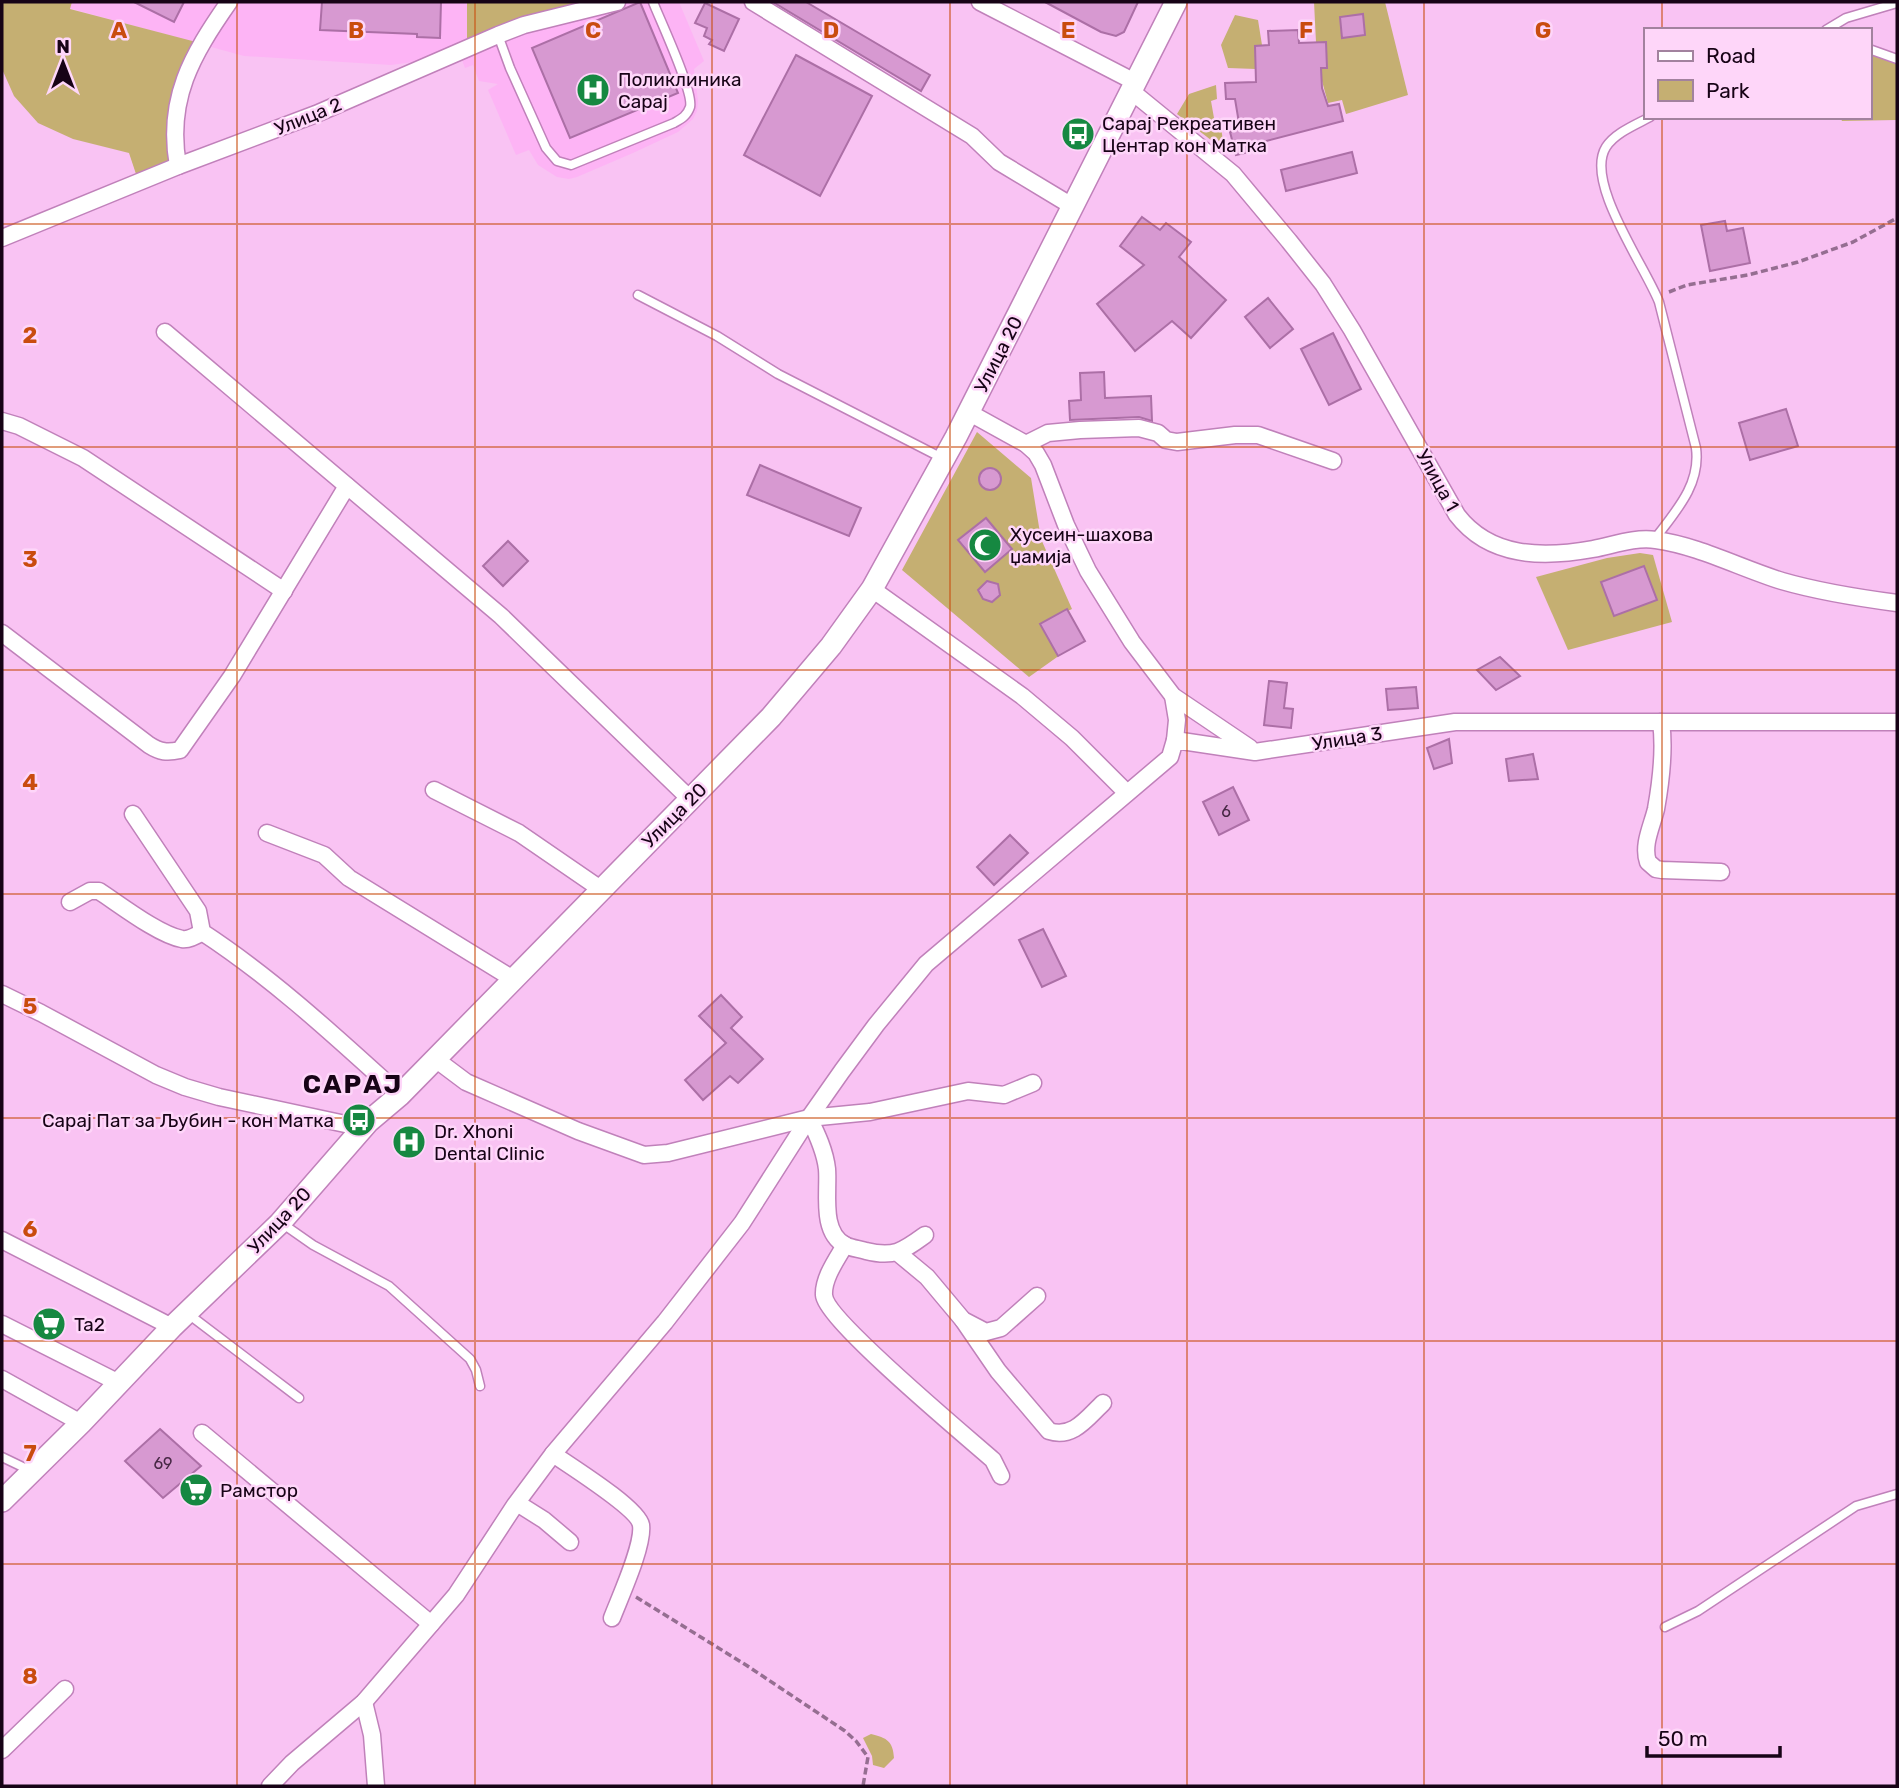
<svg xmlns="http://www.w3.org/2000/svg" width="1899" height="1788" font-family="Rubik,sans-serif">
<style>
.built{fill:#fdb4f5}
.green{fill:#c5af72;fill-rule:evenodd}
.building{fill:#d799d1;stroke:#ac6fa6;stroke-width:2}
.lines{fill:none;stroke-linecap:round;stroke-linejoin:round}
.lane-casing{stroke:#c081ba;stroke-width:11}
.street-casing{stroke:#c081ba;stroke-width:19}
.secondary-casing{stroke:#c081ba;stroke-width:24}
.path{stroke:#956e91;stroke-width:3.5;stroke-dasharray:7 3.5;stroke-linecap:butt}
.lane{stroke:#fff;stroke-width:8}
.street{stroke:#fff;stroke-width:16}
.secondary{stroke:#fff;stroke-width:21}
.grid{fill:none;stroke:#c94c0e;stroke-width:2;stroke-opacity:0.55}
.labels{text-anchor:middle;stroke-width:5;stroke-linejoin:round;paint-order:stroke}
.number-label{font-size:16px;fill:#472845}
.poi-label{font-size:19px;fill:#170316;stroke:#fed6f9;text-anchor:start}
.street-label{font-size:19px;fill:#170316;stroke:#fed6f9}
.district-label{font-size:26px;font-weight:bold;letter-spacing:2px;fill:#170316;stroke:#fed6f9}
.grid-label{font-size:23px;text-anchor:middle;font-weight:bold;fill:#c94c0e;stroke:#fed6f9;stroke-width:5;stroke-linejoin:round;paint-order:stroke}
</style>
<rect width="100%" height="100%" fill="#f9c3f3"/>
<!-- built -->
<g class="built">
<path d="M73,2H467V43L421,61L391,65L244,56L69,8Z"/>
<path d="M617,2H679L704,61L694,69L698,101L697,111L693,119L678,132L633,153L577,177L569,179L557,177L538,165L529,150L516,155L488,90L498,84L479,81L473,65L465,68L459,52Z"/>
</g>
<!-- green -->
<g class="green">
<path d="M2,2H72L70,9L200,43L188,66L178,166L139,183L129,153L73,139L38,123L14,96L2,69Z"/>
<path d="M467,2H617L467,43Z"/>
<path d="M1314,2H1385L1408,95L1346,114L1342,100L1328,103L1322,81L1321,68L1327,67L1326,42H1316ZM1362,15L1365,35L1342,37L1340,17Z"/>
<path d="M1235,15L1258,20L1262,45L1255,46L1256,69L1228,68L1221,45Z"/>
<path d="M1869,49L1897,59L1896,120L1842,121L1840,117H1869Z"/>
<path d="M1216,85L1217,99L1211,101L1214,118H1220L1224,150L1177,114L1189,94Z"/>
<path d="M977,432L1031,478L1041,539L1072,609L1040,624L1060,655L1029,677L902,570Z"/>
<path d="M1640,553L1653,555L1672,622L1568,650L1536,577L1607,558Z"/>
<path d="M871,1734C887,1738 893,1741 894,1758L884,1768L873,1765L872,1756L863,1738Z"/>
</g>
<!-- building -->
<g class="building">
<path d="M134,2H184L174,22Z"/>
<path d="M322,2H441L440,38L417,37V34L320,30Z"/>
<path d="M640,2L678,93L570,138L532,48Z"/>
<path d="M773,2H806L930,75L921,91Z"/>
<path d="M1045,2H1138L1124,32L1116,36L1101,32Z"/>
<path d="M705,3L739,19L724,51L709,44L712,40L704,36L707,28L695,23Z"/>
<path d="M1363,14L1365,35L1342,38L1340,17Z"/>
<path d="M1298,30L1299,43L1326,42L1327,68H1321L1322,88L1328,106L1339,104L1343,121L1255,144L1257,150L1236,155L1230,132L1240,129L1235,99H1226L1225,83L1256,82L1255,46L1269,45L1268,31Z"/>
<path d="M796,55L872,96L820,196L744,155Z"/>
<path d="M1352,152L1357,173L1286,191L1281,170Z"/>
<path d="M1142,217L1160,230L1166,223L1191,242L1179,257L1226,300L1191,338L1172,321L1135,351L1097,304L1144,265L1120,246Z"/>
<path d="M1725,221L1727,231L1743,228L1750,263L1710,271L1701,225Z"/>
<path d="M1268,298L1293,329L1270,348L1245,317Z"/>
<path d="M1333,333L1361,389L1329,405L1301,349Z"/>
<path d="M1104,372L1105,398L1151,396L1152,421L1139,417L1070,420L1069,401L1081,400L1080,373Z"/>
<path d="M1786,409L1798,446L1750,460L1739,423Z"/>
<path d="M760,465L861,508L849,536L747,495Z"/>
<circle cx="990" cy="479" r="11"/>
<path d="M986,518L1012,549L985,572L958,540Z"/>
<path d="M508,541L528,561L503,586L483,566Z"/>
<path d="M1644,566L1657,600L1614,616L1601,582Z"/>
<path d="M987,581L998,584L1000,595L992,602L983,599L978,590Z"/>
<path d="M1067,609L1085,641L1058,656L1040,624Z"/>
<path d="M1500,657L1520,676L1496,690L1477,670Z"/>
<path d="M1269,681L1287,683L1284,708L1293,709L1291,728L1264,725Z"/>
<path d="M1416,687L1418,708L1388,710L1386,689Z"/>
<path d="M1449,739L1452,763L1434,769L1427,748Z"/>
<path d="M1533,754L1538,779L1509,781L1506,759Z"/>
<path d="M1233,787L1249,820L1219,835L1203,802Z"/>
<path d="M1010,835L1028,853L994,885L977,867Z"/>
<path d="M1043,929L1066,976L1042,987L1019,940Z"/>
<path d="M721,995L742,1017L731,1028L763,1059L738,1083L730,1076L703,1100L685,1080L726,1043L699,1016Z"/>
<path d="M160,1429L201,1466L163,1498L125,1461Z"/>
</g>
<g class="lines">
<defs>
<g id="lane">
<path d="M1826,30L1846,18L1897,3"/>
<path d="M498,35L510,68L546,148L557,161L571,165L674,123C681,119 687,116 690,107C694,92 660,20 653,2"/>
<path d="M1869,49L1897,59"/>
<path d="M1650,117C1635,125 1615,133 1606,147C1584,182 1645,266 1659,302L1696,448C1701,485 1675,512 1654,540"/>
<path d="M638,295L717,336L778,374L944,459"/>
<path d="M283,1224L313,1245L389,1286L470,1359L476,1370L480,1386"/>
<path d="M187,1313L299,1398"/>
<path d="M2,1457L29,1470"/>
<path d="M1665,1627L1698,1611L1856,1506L1897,1494"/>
</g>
<g id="street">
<path d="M753,2L972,136L999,162L1072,206"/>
<path d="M980,2L1135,82"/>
<path d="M1130,90L1233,174L1289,241L1323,284L1352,330L1457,515C1490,558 1543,558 1593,549C1614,545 1634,537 1656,540C1699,546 1740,568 1782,581C1820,592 1859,598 1897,603"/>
<path d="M178,166C166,99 192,55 229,2"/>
<path d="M2,238L178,166L316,114L498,35L524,25L617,2"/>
<path d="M165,332L501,616L690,799"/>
<path d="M968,412L1026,444L1036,453L1043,465L1066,525L1088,571L1132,642L1173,696L1250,748"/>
<path d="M2,421L19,426L83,458L284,591"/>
<path d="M1026,444L1048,433L1080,430L1139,428L1158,433L1166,440L1177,442L1235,435H1258L1333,461"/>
<path d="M872,589L1022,696L1072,738L1127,793"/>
<path d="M2,633L149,745C160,752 167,753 180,750L232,676L347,486"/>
<path d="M1173,696L1177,720L1175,740"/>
<path d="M1661,722C1665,750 1661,781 1656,809C1652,826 1642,845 1648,862L1656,869L1662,870L1721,872"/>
<path d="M434,790L519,833L602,890"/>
<path d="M133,814L198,911L202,932C274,979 337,1038 400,1095"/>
<path d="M267,833L324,855L349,878L513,979"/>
<path d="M70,902L90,891H99C119,904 159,935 182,939C189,940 196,936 202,932"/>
<path d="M2,994L41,1013L156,1075L185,1087L219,1097L350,1125L358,1136"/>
<path d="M434,1058L466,1082L578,1131L644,1155L668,1153L809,1118L870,1112L968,1091L1004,1095L1033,1083"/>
<path d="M809,1118C817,1134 825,1151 827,1169C829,1191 820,1232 845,1245C850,1248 860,1249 866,1251C894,1258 903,1251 925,1235"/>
<path d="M2,1240L172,1327"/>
<path d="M845,1245C837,1259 823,1278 824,1295C825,1319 967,1437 993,1460L1001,1476"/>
<path d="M898,1253L927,1277L963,1320L986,1332L1001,1328L1037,1296"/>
<path d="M963,1320L998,1371L1049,1431C1073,1439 1087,1418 1103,1403"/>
<path d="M2,1324L119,1383"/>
<path d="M2,1379L81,1423"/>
<path d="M202,1433L431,1624"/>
<path d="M553,1454C570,1466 638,1508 641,1525C644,1545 620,1597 612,1618"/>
<path d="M517,1503L544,1520L570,1542"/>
<path d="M364,1702L372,1735L376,1786"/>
<path d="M2,1750L65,1689"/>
<path d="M270,1786L292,1763L364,1702L456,1595L515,1505L553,1454L665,1322L742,1223L809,1118L842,1071L876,1025L926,964L1170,757L1175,740L1255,752L1455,722H1897"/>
</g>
<path id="secondary" d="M2,1501L81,1423L172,1327L280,1223L368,1122L400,1095L771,717L831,646L872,589L956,437L1176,2"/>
</defs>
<!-- lane casing -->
<use href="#lane" class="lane-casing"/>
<!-- street casing -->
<use href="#street" class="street-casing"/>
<!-- secondary casing -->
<use href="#secondary" class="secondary-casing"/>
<!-- path -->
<g class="path">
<path d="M1669,292L1687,285L1748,275L1798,262L1853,242L1897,218"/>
<path d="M636,1597L746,1665L845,1731L856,1741L868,1757L863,1786"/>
</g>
<!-- lane -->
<use href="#lane" class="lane"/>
<!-- street -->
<use href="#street" class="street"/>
<!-- secondary -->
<use href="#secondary" class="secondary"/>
</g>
<!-- grid -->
<path class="grid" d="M237,2V1786M475,2V1786M712,2V1786M950,2V1786M1187,2V1786M1424,2V1786M1662,2V30M1662,117V1786M2,224H1897M2,447H1897M2,670H1897M2,894H1897M2,1118H1897M2,1341H1897M2,1564H1897"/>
<!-- icons -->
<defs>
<symbol id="hospital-disc" viewBox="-11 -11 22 22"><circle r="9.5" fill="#168841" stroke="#fed6f9"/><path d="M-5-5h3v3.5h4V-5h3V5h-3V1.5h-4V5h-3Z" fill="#fff"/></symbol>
<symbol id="bus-disc" viewBox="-11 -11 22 22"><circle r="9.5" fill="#168841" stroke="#fed6f9"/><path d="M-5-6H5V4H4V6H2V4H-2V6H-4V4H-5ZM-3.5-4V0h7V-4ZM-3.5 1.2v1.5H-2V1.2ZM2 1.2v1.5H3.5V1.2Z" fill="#fff"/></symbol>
<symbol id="mosque-disc" viewBox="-11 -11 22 22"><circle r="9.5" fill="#168841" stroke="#fed6f9"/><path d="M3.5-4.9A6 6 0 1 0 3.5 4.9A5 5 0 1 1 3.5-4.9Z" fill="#fff"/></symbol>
<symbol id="supermarket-disc" viewBox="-11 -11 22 22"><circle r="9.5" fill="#168841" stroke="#fed6f9"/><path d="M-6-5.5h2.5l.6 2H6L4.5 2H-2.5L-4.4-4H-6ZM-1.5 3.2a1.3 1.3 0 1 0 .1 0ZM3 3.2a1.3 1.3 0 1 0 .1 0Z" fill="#fff"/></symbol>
</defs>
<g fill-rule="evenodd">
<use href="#hospital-disc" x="574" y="71" width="38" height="38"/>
<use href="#bus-disc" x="1059" y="115" width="38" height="38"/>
<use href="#mosque-disc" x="966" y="526" width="38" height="38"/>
<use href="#bus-disc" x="340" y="1101" width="38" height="38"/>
<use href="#hospital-disc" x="390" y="1123" width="38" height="38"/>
<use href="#supermarket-disc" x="30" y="1305" width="38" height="38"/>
<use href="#supermarket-disc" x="177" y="1471" width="38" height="38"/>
</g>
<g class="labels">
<!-- number labels -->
<g class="number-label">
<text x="1226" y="817">6</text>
<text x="163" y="1469">69</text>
</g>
<!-- poi labels -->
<g class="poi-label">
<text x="618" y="86">Поликлиника<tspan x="618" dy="22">Сарај</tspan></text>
<text x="1102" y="130">Сарај Рекреативен<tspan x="1102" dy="22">Центар кон Матка</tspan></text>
<text x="1010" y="541">Хусеин-шахова<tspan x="1010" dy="22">џамија</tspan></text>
<text x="334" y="1127" text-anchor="end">Сарај Пат за Љубин - кон Матка</text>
<text x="434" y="1138">Dr. Xhoni<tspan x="434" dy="22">Dental Clinic</tspan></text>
<text x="74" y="1331">Ta2</text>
<text x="220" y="1497">Рамстор</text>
</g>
<!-- street labels -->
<g class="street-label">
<text transform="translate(308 116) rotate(-22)" y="7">Улица 2</text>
<text transform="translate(998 354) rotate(-63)" y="7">Улица 20</text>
<text transform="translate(1438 480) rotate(61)" y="7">Улица 1</text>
<text transform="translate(1347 738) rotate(-9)" y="7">Улица 3</text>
<text transform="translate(674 815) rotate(-45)" y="7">Улица 20</text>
<text transform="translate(279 1220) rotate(-47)" y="7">Улица 20</text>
</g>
<!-- district labels -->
<g class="district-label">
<text x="353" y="1093">САРАЈ</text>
</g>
</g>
<g class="grid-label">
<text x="119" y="38">A</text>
<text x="356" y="38">B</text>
<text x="593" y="38">C</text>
<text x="831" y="38">D</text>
<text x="1068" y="38">E</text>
<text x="1306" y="38">F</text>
<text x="1543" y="38">G</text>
<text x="30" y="343">2</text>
<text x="30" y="567">3</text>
<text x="30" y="790">4</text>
<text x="30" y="1014">5</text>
<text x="30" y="1237">6</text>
<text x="30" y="1461">7</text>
<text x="30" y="1684">8</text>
</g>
<!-- border -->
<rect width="1899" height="1788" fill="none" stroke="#170316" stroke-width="7"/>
<!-- legend -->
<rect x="1644" y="28" width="228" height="91" fill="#fed6f9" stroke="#a2829e" stroke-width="2"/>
<rect x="1658" y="51" width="35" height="10" fill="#ffffff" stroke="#a2829e" stroke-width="2"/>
<text x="1706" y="63" font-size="21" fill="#170316">Road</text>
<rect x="1658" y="80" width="35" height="21" fill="#c5af72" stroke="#a2829e" stroke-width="2"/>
<text x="1706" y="98" font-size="21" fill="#170316">Park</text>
<!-- north arrow -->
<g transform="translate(63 63)" stroke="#fed6f9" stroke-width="5" paint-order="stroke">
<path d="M0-5L12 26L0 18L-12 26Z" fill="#170316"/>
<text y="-10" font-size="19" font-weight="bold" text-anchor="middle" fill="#170316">N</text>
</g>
<!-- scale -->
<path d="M1647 1746v10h133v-10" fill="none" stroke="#170316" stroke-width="3.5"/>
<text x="1658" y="1746" font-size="21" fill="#170316" stroke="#fed6f9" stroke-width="5" paint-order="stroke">50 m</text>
</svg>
